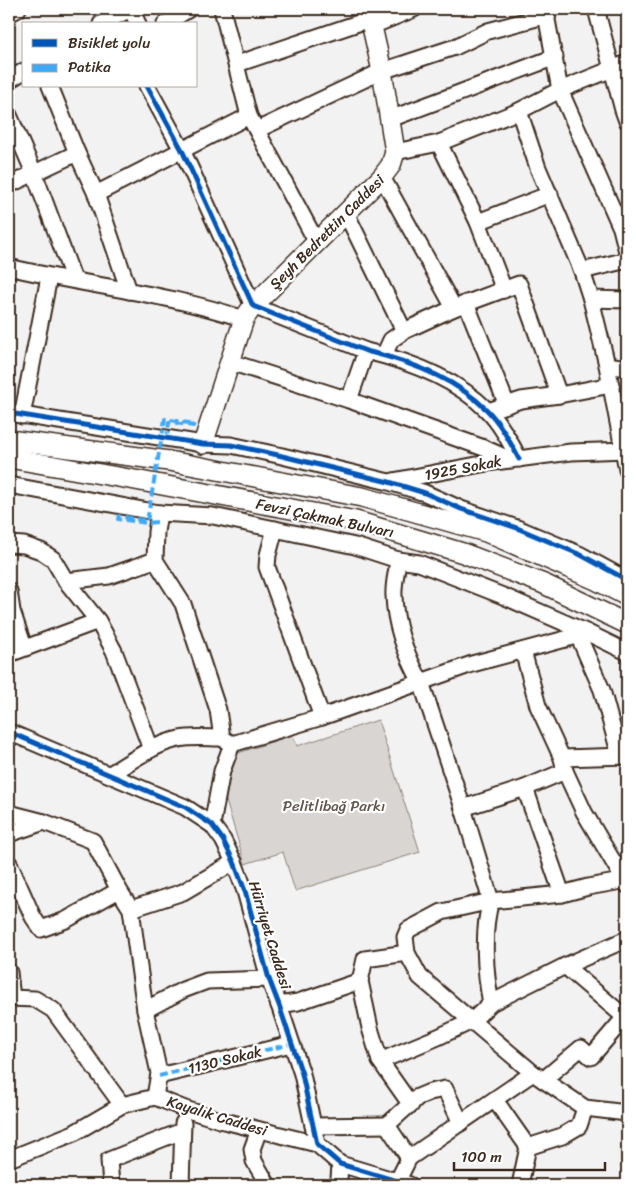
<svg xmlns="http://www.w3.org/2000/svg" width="636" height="1194" font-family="Sriracha,sans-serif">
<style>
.green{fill:#d8d5d2;stroke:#8a8078}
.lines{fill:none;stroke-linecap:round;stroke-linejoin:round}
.minor-casing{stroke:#3b2a1e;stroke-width:19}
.major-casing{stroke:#3b2a1e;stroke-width:22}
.minor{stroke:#fff;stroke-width:15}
.major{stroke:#fff;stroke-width:19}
.quiet{stroke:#3fa9f5;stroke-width:4;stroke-dasharray:8 4;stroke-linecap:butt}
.cycleway-casing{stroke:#fff;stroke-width:8}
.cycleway{stroke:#0057b8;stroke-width:5}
.labels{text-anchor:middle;stroke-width:4.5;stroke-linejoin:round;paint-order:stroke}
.street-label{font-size:15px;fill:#3b2a1e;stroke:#fff}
.park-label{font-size:15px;fill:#62554b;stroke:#fff}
</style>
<rect width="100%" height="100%" fill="#f3f2f2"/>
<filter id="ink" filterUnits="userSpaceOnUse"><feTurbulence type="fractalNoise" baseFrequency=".02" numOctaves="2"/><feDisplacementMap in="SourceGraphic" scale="10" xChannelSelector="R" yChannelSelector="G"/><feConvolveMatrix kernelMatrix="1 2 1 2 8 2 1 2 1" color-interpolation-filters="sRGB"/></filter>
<g filter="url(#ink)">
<!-- green -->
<path class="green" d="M378,720L420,852L295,891L283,852L245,864L223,791L229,762L238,753L293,735L297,746Z"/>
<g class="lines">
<defs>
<g id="minor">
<path d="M131,9L138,24"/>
<path d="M222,9L249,116L316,241"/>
<path d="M545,9L560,90L621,228L627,252"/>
<path d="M596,9L623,110L627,121"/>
<path d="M9,14L18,9"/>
<path d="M101,24L130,9"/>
<path d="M165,24L189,9"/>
<path d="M372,26L414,9"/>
<path d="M237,64L370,19"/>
<path d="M9,80L24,71"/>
<path d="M50,86L77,153L96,194L129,291"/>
<path d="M147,86L182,150L253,306L366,351C408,361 456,379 487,410C501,424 510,442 519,459"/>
<path d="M519,111L538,168L582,271L591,299L607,365L627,470"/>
<path d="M9,115L34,173L74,280"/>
<path d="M390,119L555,57"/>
<path d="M257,130L382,71L455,47L488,31L548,15"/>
<path d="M439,143L478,222L504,290"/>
<path d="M395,152L439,143L519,111L560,90L627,63"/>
<path d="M382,177L454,308"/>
<path d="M9,185L77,153"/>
<path d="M96,194L249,116"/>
<path d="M346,213L404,331"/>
<path d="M478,222L550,194"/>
<path d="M9,267C86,286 168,293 244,319"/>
<path d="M582,271L627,260"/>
<path d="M591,299L627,300"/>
<path d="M466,303L507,405"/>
<path d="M384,355L391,340L404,331L454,308L519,284L559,395"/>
<path d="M230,362L349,400L484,448L511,460"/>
<path d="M607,365L627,368"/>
<path d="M349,400L366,351"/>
<path d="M488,411L521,400L559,395L611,385"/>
<path d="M9,413L203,444L231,445L278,455L389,482L425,493L461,509L517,528L581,555L627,580"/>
<path d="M22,416L49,277"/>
<path d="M393,481L487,463L571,452L627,450"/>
<path d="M9,485L159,513L213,516L355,546L398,560L419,563L503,596L588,633L627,652"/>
<path d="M159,513L156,532L155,560L183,604L218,710L222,738L232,744L222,771L212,825"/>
<path d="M275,529L268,555L267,567L322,717"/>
<path d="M9,544L24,545L41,551L53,559L66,581L98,621L114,651L151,749"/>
<path d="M398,560C397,572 393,584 394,596C395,626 406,655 421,682L463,808L491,901C482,929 485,974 491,1003"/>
<path d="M66,581L109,576L155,560"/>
<path d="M9,591L12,611L24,647"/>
<path d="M578,635L602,690L620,756"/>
<path d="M523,651L538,706L562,758L565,771L584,812L627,885"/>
<path d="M9,654L98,621"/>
<path d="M9,732L185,807L212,825L223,840L234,862L245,891L269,979L279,1005L302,1074L317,1144L340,1164L410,1185"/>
<path d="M232,744L322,717L472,664L588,633"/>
<path d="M562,758L627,756"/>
<path d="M110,774C132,761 154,744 179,739C193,736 209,738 222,738"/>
<path d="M525,788L562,894"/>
<path d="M463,808L525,788L565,771"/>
<path d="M9,813L44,822L93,841L119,890L131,909L145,1010L159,1073L155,1097"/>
<path d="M9,834L44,822"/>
<path d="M9,863L33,917L41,929L66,920L119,890"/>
<path d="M627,880L588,887L562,894L491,901L442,912L408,930L405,937L407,953L420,977L533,1073L585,1108L627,1113"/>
<path d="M131,909L183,892L234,862"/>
<path d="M407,953L365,959L360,981L370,1028L380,1061L411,1105"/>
<path d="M565,966L627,1019"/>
<path d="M9,972L12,998"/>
<path d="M9,998L35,999L53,1010L122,1105"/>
<path d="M279,1005L298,1002L360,981"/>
<path d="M145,1010L183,990L207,981L269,979"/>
<path d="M380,1061L438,1037L472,1021L491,1003L565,966L627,939"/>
<path d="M159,1076L291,1044"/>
<path d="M543,1080L581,1048L591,1057L625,1017"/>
<path d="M495,1100L528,1147L562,1136L579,1126L585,1108"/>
<path d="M313,1126L387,1125"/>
<path d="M259,1130L252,1149L254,1161L268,1185"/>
<path d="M409,1158L387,1125L418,1097L430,1092L445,1089L461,1123"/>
<path d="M9,1159L74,1133L122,1105L155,1097L185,1109L220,1120L317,1144"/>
<path d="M340,1164L339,1179L341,1185"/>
<path d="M397,1182L409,1158L533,1073"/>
<path d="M111,1185L109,1160L182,1131"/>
<path d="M181,1185L183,1123"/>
<path d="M520,1185L528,1147"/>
</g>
<g id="major">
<path d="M9,440L169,461L362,497L486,532L596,580L627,596"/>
<path d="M203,444L244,319L253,306L382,177L391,165L395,152L382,71L368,9"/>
<path d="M9,458L135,480L356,521L463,553L544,584L627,624"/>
</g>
</defs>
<!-- minor casing -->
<use href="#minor" class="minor-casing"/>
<!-- major casing -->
<use href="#major" class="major-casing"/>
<!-- minor -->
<use href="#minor" class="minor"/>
<!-- major -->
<use href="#major" class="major"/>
<!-- quiet -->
<g class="quiet">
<path d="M157,522L147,523L118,519L119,516L147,521L165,419L194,424L193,426L169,422L167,438"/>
<path d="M159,1076L291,1044"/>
</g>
<defs>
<g id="cycleway">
<path d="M147,86L182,150L253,306L366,351C408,361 456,379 487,410C501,424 510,442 519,459"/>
<path d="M9,413L203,444L231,445L278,455L389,482L425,493L461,509L517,528L581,555L627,580"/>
<path d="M9,732L185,807L212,825L223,840L234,862L245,891L269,979L279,1005L302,1074L317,1144L340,1164L410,1185"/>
</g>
</defs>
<!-- cycleway casing -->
<use href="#cycleway" class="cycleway-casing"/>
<!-- cycleway -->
<use href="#cycleway" class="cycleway"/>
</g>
</g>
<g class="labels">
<!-- street labels -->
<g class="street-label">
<text transform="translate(327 232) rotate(-45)" y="5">Şeyh Bedrettin Caddesi</text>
<text transform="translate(463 468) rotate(-11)" y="5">1925 Sokak</text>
<text transform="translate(325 518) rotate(12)" y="5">Fevzi Çakmak Bulvarı</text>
<text transform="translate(270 935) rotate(73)" y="5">Hürriyet Caddesi</text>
<text transform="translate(225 1060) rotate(-14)" y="5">1130 Sokak</text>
<text transform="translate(217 1116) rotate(17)" y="5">Kayalık Caddesi</text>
</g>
<!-- park labels -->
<g class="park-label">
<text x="334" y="811">Pelitlibağ Parkı</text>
</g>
</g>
<!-- margin -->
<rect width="636" height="1194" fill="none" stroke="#fff" stroke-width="30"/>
<rect x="15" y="15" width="606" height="1164" fill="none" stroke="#3b2a1e" stroke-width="2" filter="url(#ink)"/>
<!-- legend -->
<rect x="22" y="22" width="175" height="65" fill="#ffffff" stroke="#b1aaa5"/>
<rect x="32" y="39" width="25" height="8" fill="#0057b8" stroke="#b1aaa5"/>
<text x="68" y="48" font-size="15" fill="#3b2a1e">Bisiklet yolu</text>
<rect x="32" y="64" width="25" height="8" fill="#3fa9f5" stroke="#b1aaa5"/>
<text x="68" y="72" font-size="15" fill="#3b2a1e">Patika</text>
<!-- scale -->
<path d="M454 1162v8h151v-8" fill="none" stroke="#3b2a1e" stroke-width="2.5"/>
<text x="461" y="1162" font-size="15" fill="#3b2a1e" stroke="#ffffff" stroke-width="4" paint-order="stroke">100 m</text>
</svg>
